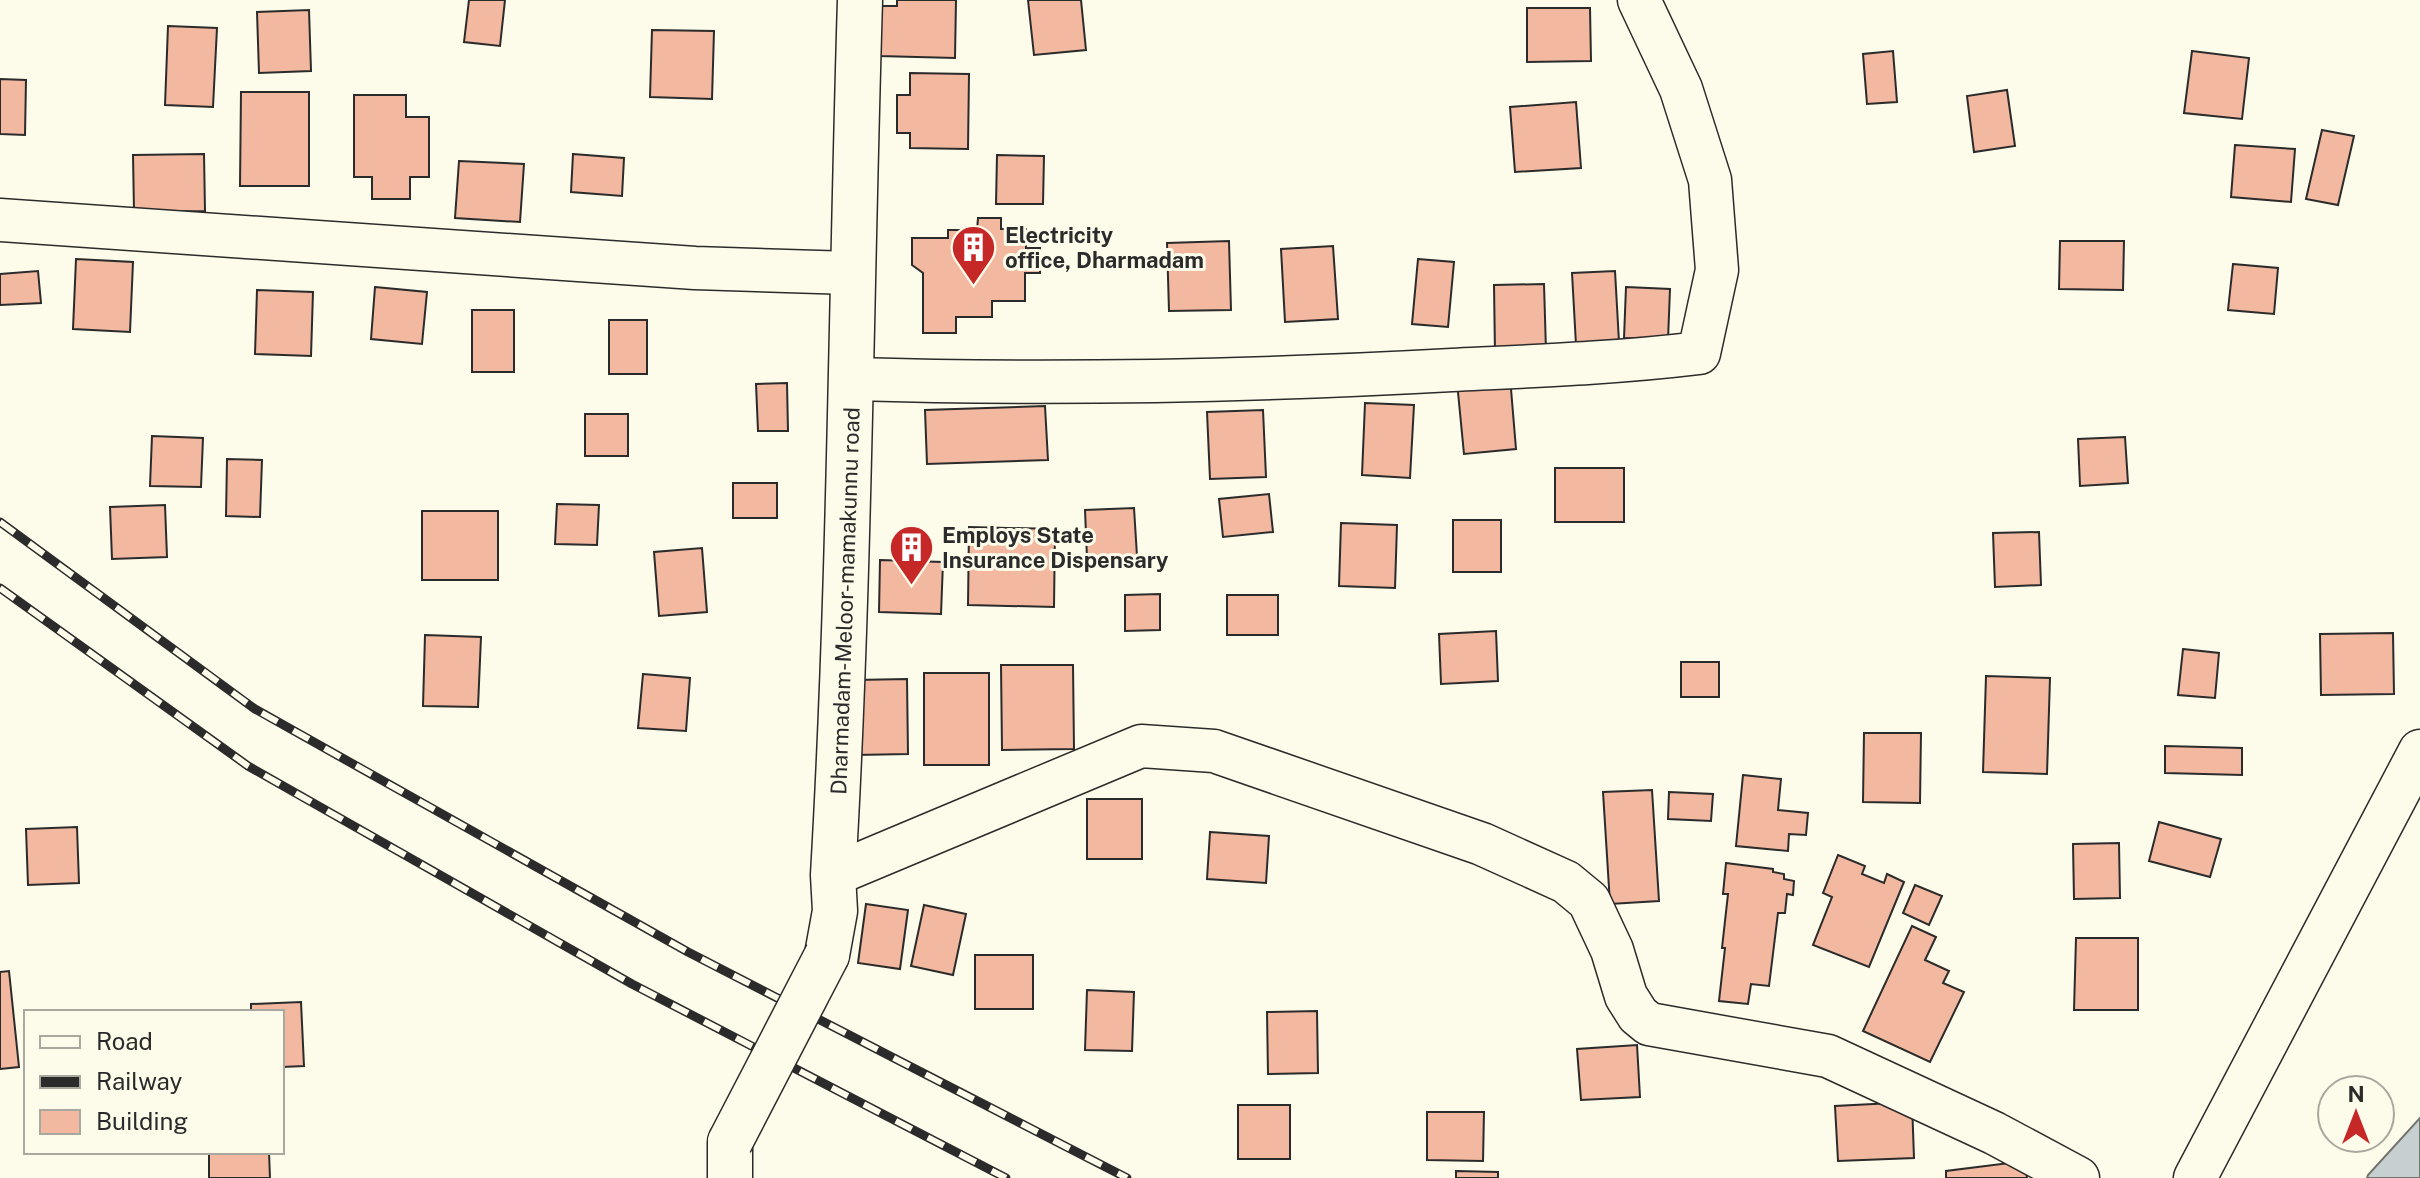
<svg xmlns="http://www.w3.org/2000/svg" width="2420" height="1178" font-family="'Public Sans',sans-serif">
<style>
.water{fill:#c7d0d0;stroke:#74746e;stroke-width:2}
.building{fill:#f2b8a0;stroke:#2b2b2b;stroke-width:2}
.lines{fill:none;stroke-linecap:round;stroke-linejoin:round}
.minor-casing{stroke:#2b2b2b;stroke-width:45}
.major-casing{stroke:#2b2b2b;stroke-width:47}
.minor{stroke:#fdfbea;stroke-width:42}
.major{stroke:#fdfbea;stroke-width:44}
.rail-casing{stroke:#2b2b2b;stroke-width:9}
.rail{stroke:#fdfbea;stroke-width:6;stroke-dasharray:18;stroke-linecap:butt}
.major-bridge-casing{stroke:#2b2b2b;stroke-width:47;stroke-linecap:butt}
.major-bridge{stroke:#fdfbea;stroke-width:44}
.labels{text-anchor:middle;stroke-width:6;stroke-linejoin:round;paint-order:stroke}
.poi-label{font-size:22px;font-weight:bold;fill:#2b2b2b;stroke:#fdfbea;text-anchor:start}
.street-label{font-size:22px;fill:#2b2b2b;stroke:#fdfbea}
</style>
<rect width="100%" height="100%" fill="#fdfbea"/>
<!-- water -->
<path class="water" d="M2420,1118V1178H2367L2368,1175Z"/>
<!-- building -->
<g class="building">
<path d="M469,0H505L500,46L464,42Z"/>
<path d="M897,0H956L955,58L879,56L880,6H897Z"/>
<path d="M1028,0H1081L1086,50L1034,55Z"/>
<path d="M1527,8H1590L1591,61L1527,62Z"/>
<path d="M309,10L311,71L259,73L257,12Z"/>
<path d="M168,26L217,28L213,107L165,105Z"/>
<path d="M652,30L714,31L712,99L650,97Z"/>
<path d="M1893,51L1897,102L1867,104L1863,54Z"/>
<path d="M2192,51L2249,58L2242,119L2184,113Z"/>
<path d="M910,73L969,74L968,149L910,148V133H897V95H910Z"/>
<path d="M0,79L26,80L25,135L0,134Z"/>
<path d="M2007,90L2015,146L1974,152L1967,96Z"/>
<path d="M241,92H309V186H240Z"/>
<path d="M354,95H406V117H429V177H410V199H372V177H354Z"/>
<path d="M1576,102L1581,168L1515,172L1510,107Z"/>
<path d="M2322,130L2354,136L2338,205L2306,199Z"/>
<path d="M2235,145L2295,149L2291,202L2231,197Z"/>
<path d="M204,154L205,211L134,212L133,155Z"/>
<path d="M573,154L624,158L622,196L571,192Z"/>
<path d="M997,155L1044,156L1043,204H996Z"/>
<path d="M459,161L524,164L520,222L455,218Z"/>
<path d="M978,218H1001V229H1026V248H1040V273H1025V301H992V317H956V333H923V273L912,265V238H948V230H977Z"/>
<path d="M1229,241L1231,310L1169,311L1167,243Z"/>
<path d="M2060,241H2124L2123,290L2059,289Z"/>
<path d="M1333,246L1338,319L1285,322L1281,249Z"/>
<path d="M76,259L133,262L130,332L73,329Z"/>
<path d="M1418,259L1454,262L1448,327L1412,324Z"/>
<path d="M2233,264L2278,268L2274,314L2228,310Z"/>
<path d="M38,271L41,303L0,305V274Z"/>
<path d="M1615,271L1619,342L1576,345L1572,273Z"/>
<path d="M1544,284L1546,351L1495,353L1494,285Z"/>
<path d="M375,287L427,292L422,344L371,339Z"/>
<path d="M1626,287L1670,289L1668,340L1624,338Z"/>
<path d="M257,290L313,292L311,356L255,354Z"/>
<rect x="472" y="310" width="42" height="62"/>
<rect x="609" y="320" width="38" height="54"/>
<path d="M1510,377L1516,449L1464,454L1457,382Z"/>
<path d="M787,383L788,431H758L756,384Z"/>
<path d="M1365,403L1414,405L1410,478L1362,475Z"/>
<path d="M1045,406L1048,460L927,464L925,410Z"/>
<path d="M1263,410L1266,477L1210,479L1207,412Z"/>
<rect x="585" y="414" width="43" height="42"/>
<path d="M152,436L203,438L201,487L150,486Z"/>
<path d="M2125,437L2128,483L2080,486L2078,439Z"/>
<path d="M227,459L262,460L260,517L226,516Z"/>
<rect x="1555" y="468" width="69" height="54"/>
<rect x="733" y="483" width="44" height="35"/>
<path d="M1269,494L1273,532L1223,537L1219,499Z"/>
<path d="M557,504L599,505L597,545L555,544Z"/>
<path d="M165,505L167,557L112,559L110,507Z"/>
<path d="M1134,508L1137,556L1087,558L1085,510Z"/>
<rect x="422" y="511" width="76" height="69"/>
<rect x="1453" y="520" width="48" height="52"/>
<path d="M1341,523L1397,525L1395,588L1339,586Z"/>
<path d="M969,527L1055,529L1054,607L968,605Z"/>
<path d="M2039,532L2041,585L1995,587L1993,533Z"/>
<path d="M702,548L707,612L659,616L654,552Z"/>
<path d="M880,560L943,562L941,614L879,612Z"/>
<path d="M1160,594V630L1125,631V595Z"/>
<rect x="1227" y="595" width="51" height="40"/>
<path d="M1496,631L1498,681L1441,684L1439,634Z"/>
<path d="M2393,633L2394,694L2321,695L2320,634Z"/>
<path d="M425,635L481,637L478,707L423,706Z"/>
<path d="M2183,649L2219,653L2215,698L2178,695Z"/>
<rect x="1681" y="662" width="38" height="35"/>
<path d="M1001,665H1073L1074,749L1002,750Z"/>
<rect x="924" y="673" width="65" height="92"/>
<path d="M643,674L690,678L686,731L638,728Z"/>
<path d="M1986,676L2050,678L2047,774L1983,772Z"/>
<path d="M907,679L908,754L856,755L855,680Z"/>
<path d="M1864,733H1921L1920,803L1863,802Z"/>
<path d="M2165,746L2242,748V775L2165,773Z"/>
<path d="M1743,775L1781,779L1778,810L1808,813L1806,835L1789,834L1788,851L1736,846Z"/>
<path d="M1652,790L1659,901L1610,904L1603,792Z"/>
<path d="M1669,792L1713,794L1711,821L1668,819Z"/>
<rect x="1087" y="799" width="55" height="60"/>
<path d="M2159,822L2221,839L2210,877L2149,861Z"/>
<path d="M77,827L79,883L28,885L26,829Z"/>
<path d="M1210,832L1269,836L1266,883L1207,879Z"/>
<path d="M2119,843L2120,898L2074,899L2073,844Z"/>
<path d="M1838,855L1865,866L1862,874L1884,883L1887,874L1904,882L1869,967L1813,945L1832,897L1823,893Z"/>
<path d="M1726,863L1773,869V872L1784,874V879L1794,881L1793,895L1787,894L1785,913H1778L1769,986L1751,984L1748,1004L1719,1001L1725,948H1722L1728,894H1723Z"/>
<path d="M1915,885L1942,896L1929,925L1903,913Z"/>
<path d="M866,904L908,910L900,969L858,963Z"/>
<path d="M924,905L966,914L953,975L911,966Z"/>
<path d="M1912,926L1936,937L1925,960L1949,971L1943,983L1964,992L1930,1062L1863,1031Z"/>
<path d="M2076,938H2138V1010H2074Z"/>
<rect x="975" y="955" width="58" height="54"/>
<path d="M9,971L19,1067L0,1069V972Z"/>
<path d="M1087,990L1134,992L1132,1051L1085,1050Z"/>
<path d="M301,1002L304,1066L282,1067V1012H251V1004Z"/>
<path d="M1317,1011L1318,1073L1268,1074L1267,1012Z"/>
<path d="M1637,1045L1640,1097L1581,1100L1577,1049Z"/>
<path d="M1912,1102L1914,1158L1838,1161L1835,1106Z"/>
<rect x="1238" y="1105" width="52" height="54"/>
<path d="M1427,1112H1484L1483,1161L1427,1160Z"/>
<path d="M209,1152H269L270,1178H209Z"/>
<path d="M2025,1161L2027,1178H1946V1171Z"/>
<path d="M1456,1171L1498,1172V1178H1456Z"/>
</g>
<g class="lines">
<defs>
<g id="minor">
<path d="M0,220L695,268L851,273"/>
<path d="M853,379C1053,385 1252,381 1452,370C1535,366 1617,363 1699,353L1717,270L1710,180L1681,89L1639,0"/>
<path d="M833,875L1141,746L1214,751L1482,844L1566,882L1589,901L1612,950L1626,996L1638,1015L1649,1024L1828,1056L1994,1133L2078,1178"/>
<path d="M2195,1178L2420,751"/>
</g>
<g id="major">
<path d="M827,955L835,911L833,875C850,584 851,292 860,0"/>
<path d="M730,1142V1178"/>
</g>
</defs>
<!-- minor casing -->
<use href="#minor" class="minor-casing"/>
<!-- major casing -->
<use href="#major" class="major-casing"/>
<!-- minor -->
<use href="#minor" class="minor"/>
<!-- major -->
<use href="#major" class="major"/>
<defs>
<g id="rail">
<path d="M0,522L255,709L688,952L1127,1178"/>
<path d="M0,588L248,766L632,984L1006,1178"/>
</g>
</defs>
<!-- rail casing -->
<use href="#rail" class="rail-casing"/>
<!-- rail -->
<use href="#rail" class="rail"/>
<defs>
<path id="major-bridge" d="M730,1142L827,955"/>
</defs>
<!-- major-bridge casing -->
<use href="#major-bridge" class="major-bridge-casing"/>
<!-- major-bridge -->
<use href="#major-bridge" class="major-bridge"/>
</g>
<!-- icons -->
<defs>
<symbol id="building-pin" viewBox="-11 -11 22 30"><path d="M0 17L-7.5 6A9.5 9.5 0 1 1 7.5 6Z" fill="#c62828" stroke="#fdfbea"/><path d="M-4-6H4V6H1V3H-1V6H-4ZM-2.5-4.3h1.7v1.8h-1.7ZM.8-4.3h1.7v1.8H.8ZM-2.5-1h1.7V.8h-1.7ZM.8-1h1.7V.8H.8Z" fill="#fff"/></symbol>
</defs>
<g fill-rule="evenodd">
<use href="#building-pin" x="948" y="222" width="51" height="69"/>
<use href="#building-pin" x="886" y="522" width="51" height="69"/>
</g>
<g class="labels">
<!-- poi labels -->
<g class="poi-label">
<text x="1005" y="243">Electricity<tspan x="1005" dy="25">office, Dharmadam</tspan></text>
<text x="942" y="543">Employs State<tspan x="942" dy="25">Insurance Dispensary</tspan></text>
</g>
<!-- street labels -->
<g class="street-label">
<text transform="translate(845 601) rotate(-88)" y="8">Dharmadam-Meloor-mamakunnu road</text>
</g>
</g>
<!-- legend -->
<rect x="24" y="1010" width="260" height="144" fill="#fdfbea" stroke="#a9a89e" stroke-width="2"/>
<rect x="40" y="1036" width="40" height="12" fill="#fdfbea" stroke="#a9a89e" stroke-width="2"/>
<text x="96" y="1050" font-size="24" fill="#2b2b2b">Road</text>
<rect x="40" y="1076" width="40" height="12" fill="#2b2b2b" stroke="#a9a89e" stroke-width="2"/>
<text x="96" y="1090" font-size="24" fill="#2b2b2b">Railway</text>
<rect x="40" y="1110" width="40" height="24" fill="#f2b8a0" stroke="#a9a89e" stroke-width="2"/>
<text x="96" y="1130" font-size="24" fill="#2b2b2b">Building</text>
<!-- north arrow -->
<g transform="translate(2356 1114)"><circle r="38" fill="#fdfbea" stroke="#a9a89e" stroke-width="2"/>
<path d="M0-6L14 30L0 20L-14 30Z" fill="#c62828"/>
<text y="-12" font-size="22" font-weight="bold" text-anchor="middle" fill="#2b2b2b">N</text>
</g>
</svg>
